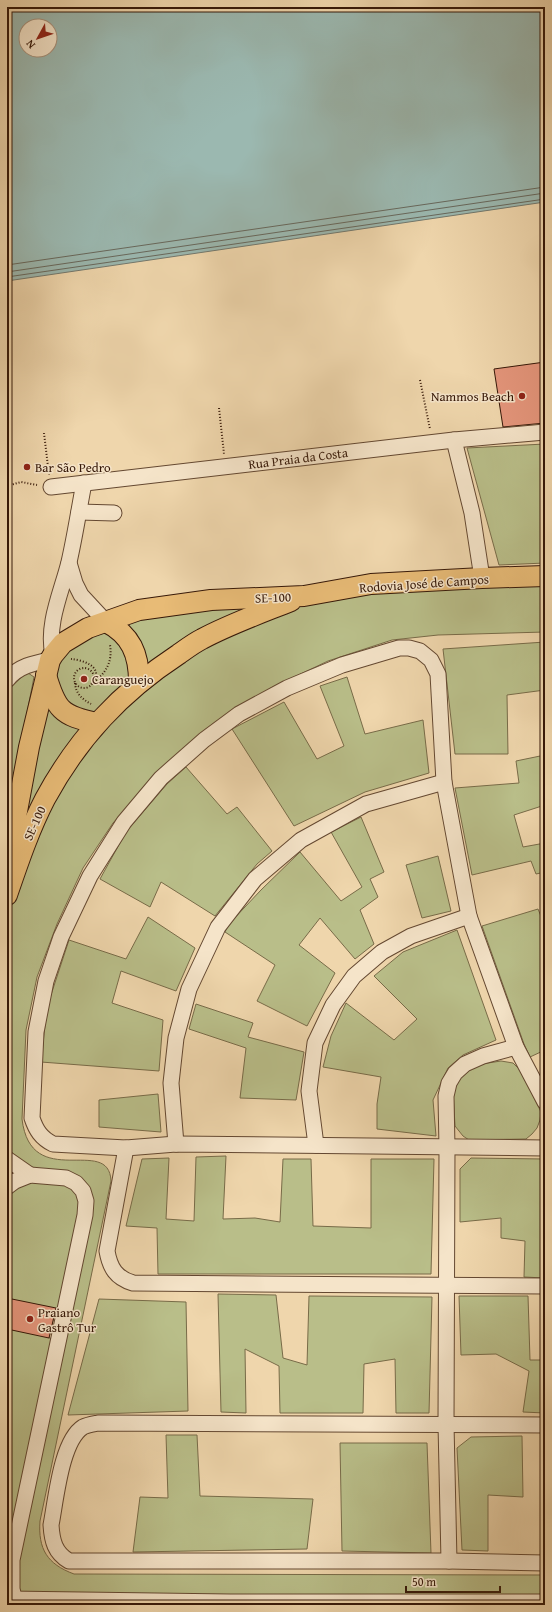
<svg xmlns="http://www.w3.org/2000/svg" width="552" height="1612" font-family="'Gentium Book Plus',serif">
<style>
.green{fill:#b9be89;stroke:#786b48;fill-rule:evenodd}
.water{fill:#9bb8b0;stroke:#73786d;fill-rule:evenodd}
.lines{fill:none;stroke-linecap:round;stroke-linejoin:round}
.shore{stroke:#68685c;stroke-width:1}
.building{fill:#e5967c;stroke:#361808}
.minor-casing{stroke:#644831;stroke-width:17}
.major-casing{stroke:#361808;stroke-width:22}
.path{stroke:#361808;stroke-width:2;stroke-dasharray:1 2;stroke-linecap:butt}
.minor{stroke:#f5e4c9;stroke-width:15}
.major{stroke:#e8bb76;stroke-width:20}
.poi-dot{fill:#8f2418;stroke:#f5e4c9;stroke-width:1.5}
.labels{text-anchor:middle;stroke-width:3;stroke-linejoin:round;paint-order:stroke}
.poi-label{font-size:13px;fill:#361808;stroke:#f5e4c9;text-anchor:start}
.street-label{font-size:13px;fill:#361808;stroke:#f5e4c9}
</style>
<rect width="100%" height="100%" fill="#efd6ac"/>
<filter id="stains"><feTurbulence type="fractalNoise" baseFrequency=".005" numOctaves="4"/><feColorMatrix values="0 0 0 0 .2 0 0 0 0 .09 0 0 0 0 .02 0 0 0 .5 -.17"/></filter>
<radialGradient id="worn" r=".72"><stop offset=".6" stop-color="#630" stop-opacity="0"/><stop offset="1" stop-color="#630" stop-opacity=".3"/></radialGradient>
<!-- green -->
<g class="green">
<path d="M545,444V563L499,565L467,448Z"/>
<path d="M545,576V632L438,635L392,640L328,661L271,688L215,722L156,774L113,823L83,868L57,924L37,977L26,1030L22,1119C31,1193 109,1134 111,1181L40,1521C38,1549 47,1564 74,1574L545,1575V1602L7,1599V1221L9,1213L7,1212V1187L30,1175L7,1159V895L50,660L106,622L304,596ZM56,1308L64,1310L58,1340L49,1338Z"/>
<path d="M545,642V690L507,695L508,754H455L443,649Z"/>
<path d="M28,673L34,677L7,814V691L24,675Z"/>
<path d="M347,677L365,734L423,720L429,773L365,792L294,826L232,729L284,702L317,759L344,746L320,686Z"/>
<path d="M545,755V805L514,815L523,847L545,843V872L536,874L531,861L472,875L455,788L519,783L516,761Z"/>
<path d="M186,767L227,814L237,807L272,851L257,864L215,916L161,882L150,907L100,879L126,832L167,784Z"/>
<path d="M361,817L384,872L370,879L378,897L360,910L374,944L355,959L320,918L299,945L335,973L307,1026L257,1001L275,965L225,932L228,925L261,890L300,852L341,901L362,887L331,832Z"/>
<path d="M438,856L451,911L422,918L406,865Z"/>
<path d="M538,909L545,926V1050L530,1057L524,1044L482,926Z"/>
<path d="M148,917L195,948L176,991L121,971L112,1003L163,1020L159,1071L41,1062L47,1007L69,940L126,959Z"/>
<path d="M457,930L496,1040L463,1055L448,1068L433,1100L436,1136L377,1129V1104L381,1077L323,1067L331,1036L346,1003L394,1040L417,1019L374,976L403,952Z"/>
<path d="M196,1004L253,1023L248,1037L304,1052L296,1100L240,1098L246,1048L189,1029Z"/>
<path d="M501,1061L513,1063L521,1071L541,1112L540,1120L537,1128L532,1134L526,1139L469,1140L463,1136L455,1126L453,1090L456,1082L475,1065Z"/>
<path d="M158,1094L161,1132L99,1127V1100Z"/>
<path d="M226,1156L223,1219L255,1218L280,1222L283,1159H311L313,1226L371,1228V1159H434L431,1274H158L157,1228L126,1226L142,1159L169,1158L166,1219L194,1221L196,1157Z"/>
<path d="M471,1158L545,1159V1278L524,1277L525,1241L501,1238V1218L460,1222V1169Z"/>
<path d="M218,1294L276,1295L283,1358L307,1365L309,1296L432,1297L429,1413H396L395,1359L364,1364L363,1413H280L279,1366L245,1349L246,1413L221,1412Z"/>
<path d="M459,1296H528L530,1360H545V1413L523,1412L529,1371L496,1354L461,1355Z"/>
<path d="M99,1299L186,1302L188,1411L68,1415Z"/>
<path d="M166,1435H197L200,1496L313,1499L307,1549L133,1552L140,1497L168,1498Z"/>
<path d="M522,1436L523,1497L488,1495V1551L462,1550L457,1448L471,1437Z"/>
<path d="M340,1443H427L431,1553L342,1551Z"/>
</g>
<!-- water -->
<path class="water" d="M7,7H545V202L7,281ZM26,26H50V50H26Z"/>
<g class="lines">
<!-- shore -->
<g class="shore">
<path d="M7,265L545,187"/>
<path d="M7,272L545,193"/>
<path d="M7,277L545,199"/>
</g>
</g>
<!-- building -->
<g class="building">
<path d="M545,362V423L503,427L494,369Z"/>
<path d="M7,1298L56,1308L49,1338L7,1329Z"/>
</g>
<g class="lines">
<defs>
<g id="minor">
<path d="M454,440L472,513L482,578"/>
<path d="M51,487L454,440L545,432"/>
<path d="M79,512L114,513"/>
<path d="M69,563L75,583L81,595L106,622"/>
<path d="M53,655C46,624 62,591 69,562C75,536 79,509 84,483"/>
<path d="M7,680C18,666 34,663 50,660"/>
<path d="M545,1102L516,1047L469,916L444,782L438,674L431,660L420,651L409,648H399L342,665L287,688L239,714L204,740L161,778L124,822L90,876L61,937L46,981L36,1032L32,1118C36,1130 41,1138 53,1144L126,1148L176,1144L545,1148"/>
<path d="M176,1144L171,1083L176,1038L189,989L218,927L255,879L301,840L366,804L444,782"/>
<path d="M316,1145L309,1091L315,1043L333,1005L354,976L382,952L411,936L469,916"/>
<path d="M126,1148L107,1251C110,1268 116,1278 133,1283L545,1286"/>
<path d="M7,1159L30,1175"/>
<path d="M7,1187L15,1181L30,1175L66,1178L76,1183L83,1191L86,1201L85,1215L12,1560V1589L16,1605"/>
<path d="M545,1425L98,1423C93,1424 87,1425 83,1427C61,1441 56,1500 51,1525C52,1541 55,1553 69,1561H449L545,1563"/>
<path d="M449,1561L446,1424L447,1148L446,1096L449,1083L455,1073L465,1064L483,1056L516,1047"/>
<path d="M7,1599L230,1602H545"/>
</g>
<g id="major">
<path d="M106,622C131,635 139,654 139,682"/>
<path d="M46,675C56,709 61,716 97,723"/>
<path d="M7,865L29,747L50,660L53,655L63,643L88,628L139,610L211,600L304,596L371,584L482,578L545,576"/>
<path d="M7,895C18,863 29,830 45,799C78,738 121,692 179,654C186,649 194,643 202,639C230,624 261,613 291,601"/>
</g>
</defs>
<!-- minor casing -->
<use href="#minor" class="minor-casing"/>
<!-- major casing -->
<use href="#major" class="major-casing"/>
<!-- path -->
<g class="path">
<path d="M420,380L430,429"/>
<path d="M219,408L224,454"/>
<path d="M44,433L49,475"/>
<path d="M7,486L21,482L37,485"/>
<path d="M71,659C82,660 104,666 93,682"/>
<circle cx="84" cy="678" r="10"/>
<path d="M75,683C76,694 82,699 91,704"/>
<path d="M91,684C105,675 113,662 110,645"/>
</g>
<!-- minor -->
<use href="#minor" class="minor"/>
<!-- major -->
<use href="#major" class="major"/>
</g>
<!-- markers -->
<g class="poi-dot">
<circle cx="522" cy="396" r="4"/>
<circle cx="27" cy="467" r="4"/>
<circle cx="84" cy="679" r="4"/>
<circle cx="30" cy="1319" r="4"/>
</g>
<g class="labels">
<!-- poi labels -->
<g class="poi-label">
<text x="514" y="401" text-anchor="end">Nammos Beach</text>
<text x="35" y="472">Bar São Pedro</text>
<text x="92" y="684">Caranguejo</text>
<text x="38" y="1317">Praiano<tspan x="38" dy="15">Gastrô Tur</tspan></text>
</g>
<!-- street labels -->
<g class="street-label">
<text transform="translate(298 458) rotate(-7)" y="5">Rua Praia da Costa</text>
<text transform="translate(424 583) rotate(-4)" y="5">Rodovia José de Campos</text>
<text transform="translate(273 597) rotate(-2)" y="5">SE-100</text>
<text transform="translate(34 823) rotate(-66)" y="5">SE-100</text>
</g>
</g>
<!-- margin -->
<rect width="552" height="1612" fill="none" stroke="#efd6ac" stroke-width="24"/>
<rect x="8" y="8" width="536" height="1596" fill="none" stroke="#361808" stroke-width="2"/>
<rect x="12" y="12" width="528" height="1588" fill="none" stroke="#361808"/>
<!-- north arrow -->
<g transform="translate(38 38) rotate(230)"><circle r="19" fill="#f5e4c9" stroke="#a9927c"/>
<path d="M0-3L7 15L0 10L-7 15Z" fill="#8f2418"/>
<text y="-6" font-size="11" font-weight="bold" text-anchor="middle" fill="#361808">N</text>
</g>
<!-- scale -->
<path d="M406 1586v6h94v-6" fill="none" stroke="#361808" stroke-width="2"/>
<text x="412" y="1586" font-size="12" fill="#361808" stroke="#f5e4c9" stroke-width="3" paint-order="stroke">50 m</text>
<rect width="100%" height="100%" filter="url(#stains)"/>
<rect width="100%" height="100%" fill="url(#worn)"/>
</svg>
